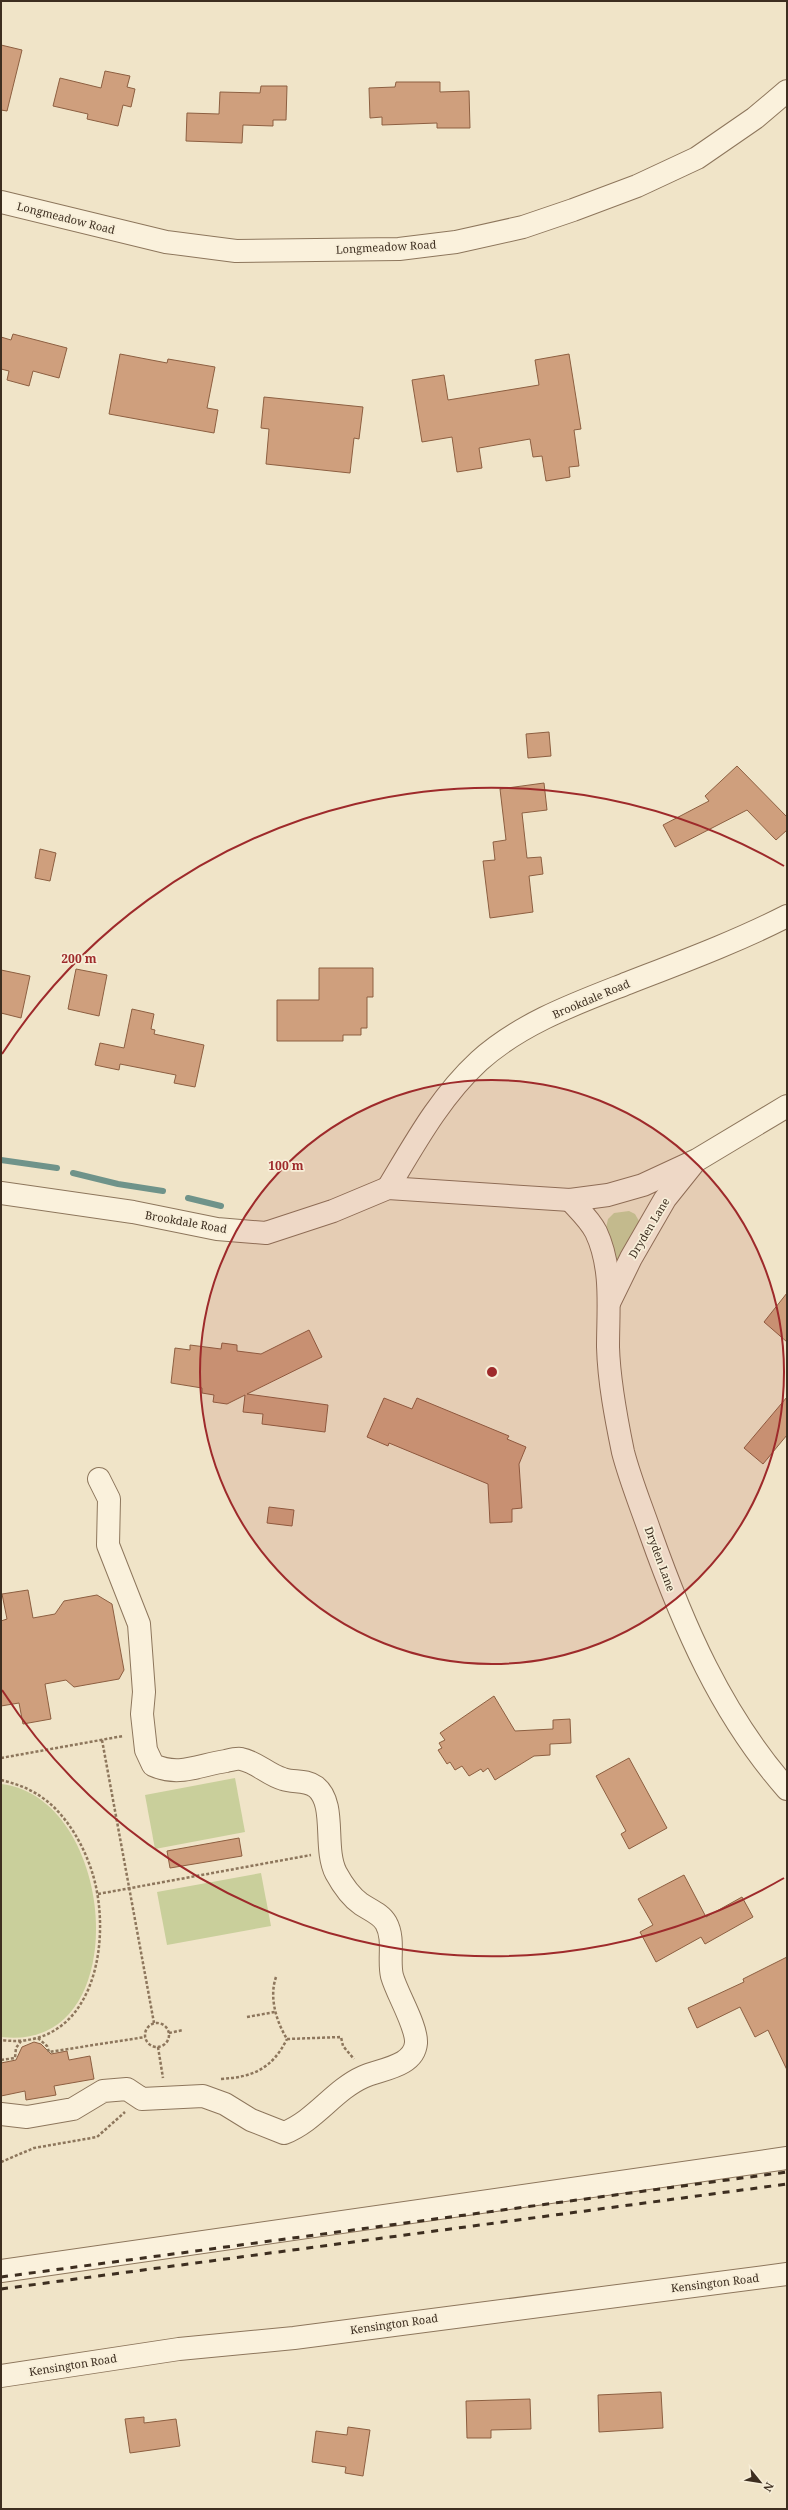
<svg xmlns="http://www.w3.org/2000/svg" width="788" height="2510" font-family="'Noto Serif',serif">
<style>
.green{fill:#c9cf9b}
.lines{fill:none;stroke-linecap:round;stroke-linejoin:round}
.stream{stroke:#6f938a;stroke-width:6}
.building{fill:#cf9f7d;stroke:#8d5f41}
.minor-casing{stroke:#8d765c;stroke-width:24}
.path{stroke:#8d765c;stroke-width:2.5;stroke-dasharray:3 2;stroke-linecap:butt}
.minor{stroke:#faf1dc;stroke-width:22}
.rail{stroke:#3d2e20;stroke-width:3;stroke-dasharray:7 7;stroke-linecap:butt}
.ring{fill:none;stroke:#9e2a2b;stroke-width:2}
.labels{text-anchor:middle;stroke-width:3.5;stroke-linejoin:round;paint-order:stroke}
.street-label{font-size:11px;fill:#3d2e20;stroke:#f7eed8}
.centre{fill:#9e2a2b;stroke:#f7eed8;stroke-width:2}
.ring-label{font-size:12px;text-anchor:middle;font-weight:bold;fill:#9e2a2b;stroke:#f7eed8;stroke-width:3.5;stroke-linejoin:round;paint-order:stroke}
</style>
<rect width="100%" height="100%" fill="#f0e4c8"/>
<!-- green -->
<g class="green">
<path d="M629,1211L635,1214L639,1221L638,1230L622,1265L613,1264L606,1228L608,1219L614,1213Z"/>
<path d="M235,1778L245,1832L155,1849L145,1795Z"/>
<path d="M1,1784C118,1797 137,2054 1,2037Z"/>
<path d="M261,1873L271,1926L167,1945L157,1892Z"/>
</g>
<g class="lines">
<!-- stream -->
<g class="stream">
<path d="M1,1160L57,1168"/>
<path d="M73,1173L118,1184L163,1191"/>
<path d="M188,1198L221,1206"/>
</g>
</g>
<!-- building -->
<g class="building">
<path d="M1,45L22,50L7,111L1,110Z"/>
<path d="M105,71L130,76L127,87L135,89L131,107L123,105L118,126L87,119L88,114L53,106L60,78L101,88Z"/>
<path d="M396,82H440V92L469,91L470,128H437V123L382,125V117L370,118L369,88L395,87Z"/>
<path d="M261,86H287L286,120H273V126L243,125L242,143L186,141L187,113L219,114L220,92L260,93Z"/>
<path d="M13,334L67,348L59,378L33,371L29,386L7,380L9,371L1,369V337L11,340Z"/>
<path d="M120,354L167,363L168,359L215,367L207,408L218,410L214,433L109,414Z"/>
<path d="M569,354L581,429L574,430L579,466L569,467L570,477L546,481L542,456L533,457L530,439L479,448L482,468L457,472L452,437L422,442L412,380L444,375L448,400L539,385L535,360Z"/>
<path d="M264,397L363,407L359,439L354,438L350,473L266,464L269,429L261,428Z"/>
<path d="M549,732L551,756L528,758L526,734Z"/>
<path d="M737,766L787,817V830L776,840L747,810L675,847L663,825L709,801L705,796Z"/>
<path d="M544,783L547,810L522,813L527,858L541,857L543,874L529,876L533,912L490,918L483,861L495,860L493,842L506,840L500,789Z"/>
<path d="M40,849L56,853L50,881L35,878Z"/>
<path d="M319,968H373V997H367V1028H361V1035H343V1041H277V1000H319Z"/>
<path d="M76,969L107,975L99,1016L68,1009Z"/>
<path d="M1,970L30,976L21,1018L1,1013Z"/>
<path d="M132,1009L154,1014L151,1029L155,1030L154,1034L204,1045L195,1087L174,1083L176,1075L120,1064L119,1070L95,1065L100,1043L124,1048Z"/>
<path d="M787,1293V1342L764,1322Z"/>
<path d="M309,1330L322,1357L247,1394L328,1405L325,1432L262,1424L263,1414L243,1412L245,1395L227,1404L213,1402L214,1395L202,1393V1388L171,1383L175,1348L190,1350V1345L221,1349L222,1343L237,1345V1351L261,1354Z"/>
<path d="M787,1397V1435L763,1464L744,1448Z"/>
<path d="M384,1398L412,1409L417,1398L509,1436L507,1439L526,1447L519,1464L522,1508L512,1509V1522L490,1523L488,1484L389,1443L388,1446L367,1437Z"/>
<path d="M269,1507L294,1510L292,1526L267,1523Z"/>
<path d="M28,1590L33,1618L55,1614L64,1601L97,1595L112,1604L124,1670L119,1679L74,1687L66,1680L45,1684L51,1719L23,1724L19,1703L1,1706V1621L7,1619L2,1594Z"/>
<path d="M494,1696L515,1731L553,1729V1720L570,1719L571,1743L550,1744V1755L534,1756L495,1780L488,1768L483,1772L481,1769L469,1776L462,1766L455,1770L450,1762L447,1764L438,1750L442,1748L439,1743L445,1740L440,1733Z"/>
<path d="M629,1758L667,1828L629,1849L621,1834L626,1831L596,1776Z"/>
<path d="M239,1838L242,1856L170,1868L167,1851Z"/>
<path d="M684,1875L706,1917L742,1897L753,1917L705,1944L701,1937L656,1962L640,1932L653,1925L638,1899Z"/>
<path d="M787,1957V2070L768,2030L755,2037L740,2007L697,2028L688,2008L744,1982L743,1979Z"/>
<path d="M34,2042L41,2044L51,2054L67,2051L69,2060L90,2056L94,2079L54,2086L56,2095L26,2100L25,2091L1,2096V2063L16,2060L22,2047Z"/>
<path d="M661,2392L663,2428L599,2432L598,2395Z"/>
<path d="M530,2399L531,2429L491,2430V2438H467L466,2401Z"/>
<path d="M144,2417V2423L176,2419L180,2446L130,2453L125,2419Z"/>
<path d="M348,2427L370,2430L363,2476L345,2473L346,2467L312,2462L316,2431L347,2435Z"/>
</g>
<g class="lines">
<defs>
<g id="minor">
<path d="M1,202L166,242L236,251L399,249L456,242L523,227L573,210L637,186L697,158L755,118L787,91"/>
<path d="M388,1188C415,1143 440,1097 479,1061C521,1023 577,1003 628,983C682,962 736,942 787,916"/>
<path d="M1,1193L133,1212L217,1229L266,1233L333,1211L388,1188L570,1200L608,1195L643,1185L697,1160L787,1106"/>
<path d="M570,1200C579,1210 590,1220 596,1232C613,1268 608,1309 608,1347C609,1382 616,1418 623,1452C630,1479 641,1506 650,1532C683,1625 721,1714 787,1789"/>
<path d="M610,1301L631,1258L665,1199L693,1164"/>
<path d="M1,2114L27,2117L73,2109L103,2091L127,2089L142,2099L203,2096L225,2104L251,2120L284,2133C315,2121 334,2090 363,2077C380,2069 414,2067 416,2043C417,2026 397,1994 392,1976C388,1960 395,1939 386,1923C381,1914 370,1910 361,1904C351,1897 342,1884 336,1873C323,1848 337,1804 316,1787C305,1779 294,1783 283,1779C268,1775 257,1762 241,1759C237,1758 230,1760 226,1761C199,1765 179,1777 153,1765L146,1750L142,1714L144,1692L139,1624L108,1545L109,1499L99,1479"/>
<path d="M1,2271L787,2158"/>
<path d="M1,2376L179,2349L294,2338L787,2274"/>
</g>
</defs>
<!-- minor casing -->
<use href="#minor" class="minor-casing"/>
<!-- path -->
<g class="path">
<path d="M102,1740L154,2023"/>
<path d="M1,1758L123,1736"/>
<path d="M1,1780C18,1784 33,1790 47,1801C69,1819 85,1848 93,1875C113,1943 93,2052 1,2040"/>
<path d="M98,1894L311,1855"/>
<path d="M276,1977C269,1997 276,2021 287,2039L341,2037L343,2046L354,2059"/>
<path d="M247,2017L275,2012"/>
<circle cx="157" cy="2035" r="12"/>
<path d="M169,2033L183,2030"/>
<path d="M38,2038L47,2046L49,2052L145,2037"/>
<path d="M158,2047L163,2078"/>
<path d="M1,2060L15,2058L16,2048L21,2041"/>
<path d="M221,2079C253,2077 272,2069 287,2039"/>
<path d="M1,2162L34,2148L97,2137L125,2112"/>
</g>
<!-- minor -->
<use href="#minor" class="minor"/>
<!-- rail -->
<g class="rail">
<path d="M1,2277L787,2172"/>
<path d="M1,2289L787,2184"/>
</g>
</g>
<!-- distance rings -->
<circle cx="492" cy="1372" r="292" fill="#9e2a2b" fill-opacity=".12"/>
<g class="ring">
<circle cx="492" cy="1372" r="292"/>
<path d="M784 1878A584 584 0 0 1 2 1690M2 1054A584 584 0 0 1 784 866"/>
</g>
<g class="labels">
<!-- street labels -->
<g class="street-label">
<text transform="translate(66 218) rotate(14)" y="4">Longmeadow Road</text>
<text transform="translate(386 247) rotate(-3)" y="4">Longmeadow Road</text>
<text transform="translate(591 999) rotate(-23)" y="4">Brookdale Road</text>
<text transform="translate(186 1222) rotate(10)" y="4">Brookdale Road</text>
<text transform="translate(649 1228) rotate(-59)" y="4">Dryden Lane</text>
<text transform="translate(660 1559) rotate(70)" y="4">Dryden Lane</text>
<text transform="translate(715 2283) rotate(-7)" y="4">Kensington Road</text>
<text transform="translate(394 2324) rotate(-8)" y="4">Kensington Road</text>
<text transform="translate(73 2365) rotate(-9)" y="4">Kensington Road</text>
</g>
</g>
<circle cx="492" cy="1372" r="6" class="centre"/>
<g class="ring-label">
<text x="79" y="963">200 m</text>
<text x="286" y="1170">100 m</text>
</g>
<!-- border -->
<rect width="788" height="2510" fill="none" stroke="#3d2e20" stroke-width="4"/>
<!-- north arrow -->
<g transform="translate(760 2482) rotate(120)" stroke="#f7eed8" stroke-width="3" paint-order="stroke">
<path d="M0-3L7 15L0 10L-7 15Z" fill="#3d2e20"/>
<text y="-6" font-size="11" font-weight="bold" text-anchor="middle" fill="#3d2e20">N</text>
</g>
</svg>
